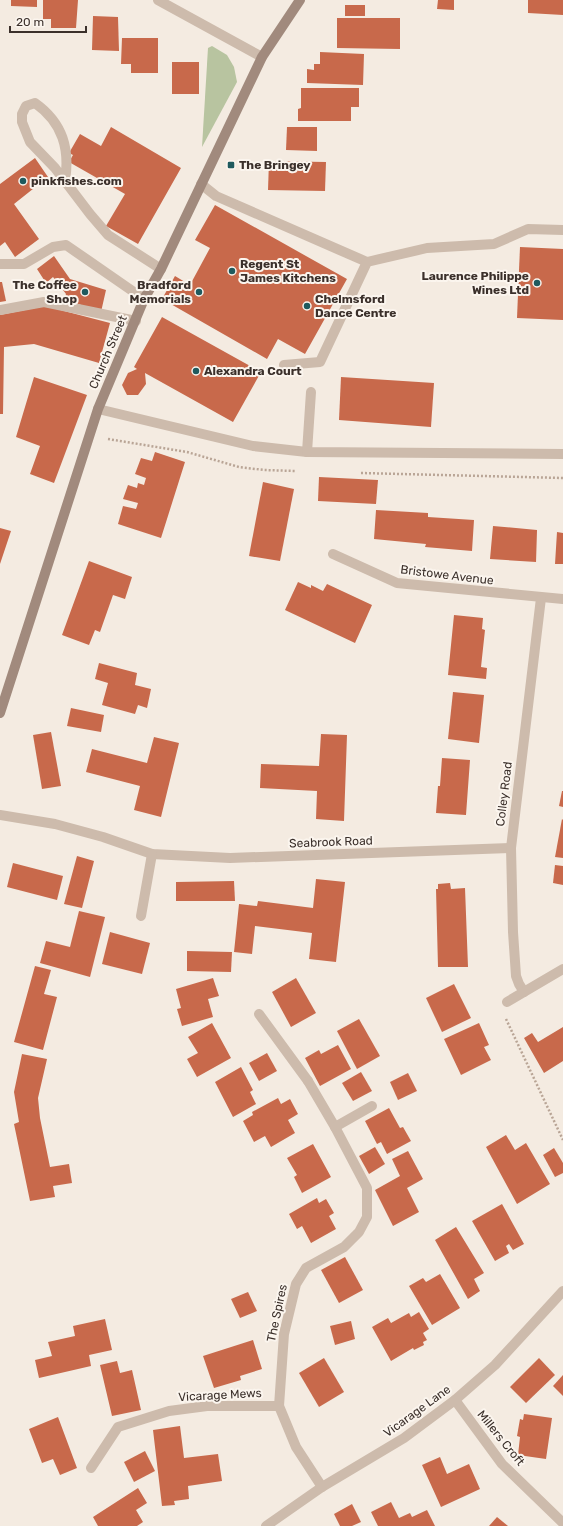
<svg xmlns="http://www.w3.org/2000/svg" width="563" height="1526" font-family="Rubik,sans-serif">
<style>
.green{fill:#b8c4a0}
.building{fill:#c8694b}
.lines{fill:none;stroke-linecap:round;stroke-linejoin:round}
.path{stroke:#b9a596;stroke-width:2.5;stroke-dasharray:2 2;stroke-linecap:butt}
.lane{stroke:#cdbbac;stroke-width:10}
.street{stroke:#cdbbac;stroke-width:10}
.secondary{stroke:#a18a7d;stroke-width:10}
.poi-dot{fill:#1f5a5e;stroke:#fbf5ee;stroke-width:1.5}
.labels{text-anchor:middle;stroke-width:4;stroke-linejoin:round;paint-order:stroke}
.poi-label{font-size:12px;font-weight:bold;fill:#3b302b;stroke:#fbf5ee;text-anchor:start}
.street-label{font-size:12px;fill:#3b302b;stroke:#fbf5ee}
</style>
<rect width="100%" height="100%" fill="#f4ebe1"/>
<!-- green -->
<path class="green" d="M212,46L227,55L234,67L237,82L202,147L208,48Z"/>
<!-- building -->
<g class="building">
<path d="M11,0H37V7L11,6Z"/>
<path d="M43,0H78L76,28H51V19H43Z"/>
<path d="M438,0H454V10L437,9Z"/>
<path d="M528,0H563V15L528,13Z"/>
<rect x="345" y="5" width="20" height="11"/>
<path d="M93,16L118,17L119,51L92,50Z"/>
<path d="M337,18H400V49L337,48Z"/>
<path d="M122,38H158V73H131V64H121Z"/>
<path d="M320,52L364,54L363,85L307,83V69L314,70V64H320Z"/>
<rect x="172" y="62" width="27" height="32"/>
<path d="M301,88H359V107H351V121H298V109L301,108Z"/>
<path d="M111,127L181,168L138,244L106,226L125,194L69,162L73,155L69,153L80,134L101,146Z"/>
<path d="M287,127H317V151L286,150Z"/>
<path d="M35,158L48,177L14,204L39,239L15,257L5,242L0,246V184Z"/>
<path d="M269,161L326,162L325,191L268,190Z"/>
<path d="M215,205L347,279L305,354L278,339L267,359L162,299L175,276L190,285L210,248L195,240Z"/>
<path d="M520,247L563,249V320L517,318Z"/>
<path d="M54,256L70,279L106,290L101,312L64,299L66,294L53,277L46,283L37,269Z"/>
<path d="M0,282H2L6,301L0,302Z"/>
<path d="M45,306L110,323L99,363L34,344L4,347L3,414H0V315Z"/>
<path d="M162,317L261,372L233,422L145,373L146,384L138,395H127L122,385L128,373L137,369L134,367Z"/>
<path d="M34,377L87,395L54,483L30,474L40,446L16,437Z"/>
<path d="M341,377L434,383L431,427L339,420Z"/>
<path d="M155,452L185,462L161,538L118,524L123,506L136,509L138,503L123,499L128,485L137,488L138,483L144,485L146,478L135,474L141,458L152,461Z"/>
<path d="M319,477L378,480L376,504L318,501Z"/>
<path d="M263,482L294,489L280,561L249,556Z"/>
<path d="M376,510L428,513V517L474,520L472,551L425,547L426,544L374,539Z"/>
<path d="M493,526L537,530L536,562L490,559Z"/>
<path d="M0,528L11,531L0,564Z"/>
<path d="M557,532L563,533V564H555Z"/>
<path d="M89,561L132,577L125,599L113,595L100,632L95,630L89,645L62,635Z"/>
<path d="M298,582L311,588V585L323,591L327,584L372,605L355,643L285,610Z"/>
<path d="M454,615L483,618L482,629L485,630L481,667L487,668L486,679L448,675Z"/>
<path d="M99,663L137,673L135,685L151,689L147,708L138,705L135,714L102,705L108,683L95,679Z"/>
<path d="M453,692L484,695L479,743L448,739Z"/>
<path d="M71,708L104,715L101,732L67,726Z"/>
<path d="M51,732L61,786L42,789L33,735Z"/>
<path d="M321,734L347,735L344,821L316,819L317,791L260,788L261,764L319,766Z"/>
<path d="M154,737L179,743L161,817L134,810L140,786L86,772L92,749L147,763Z"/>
<path d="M442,758L470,760L466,815L436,813L438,786H440Z"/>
<path d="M562,791H563V807L559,806Z"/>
<path d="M562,819L563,820V858L555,857Z"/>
<path d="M77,856L94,861L82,908L64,904Z"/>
<path d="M13,863L63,876L57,900L7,887Z"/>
<path d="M555,865L563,866V885L553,883Z"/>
<path d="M316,879L345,882L336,962L309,959L312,933L255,926L252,954L234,952L239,904L257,906L258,901L313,908Z"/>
<path d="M234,881L235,901H176V882Z"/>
<path d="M450,883L451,889L465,888L468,967H438L436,889H438V884Z"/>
<path d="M79,911L105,917L90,977L40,963L46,941L70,947Z"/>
<path d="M110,932L150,943L142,974L102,964Z"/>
<path d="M187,951L232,952L231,972L187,971Z"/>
<path d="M35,966L51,970L44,994L57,997L43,1050L14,1042Z"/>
<path d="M213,978L219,996L208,999L213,1017L182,1026L177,1009L181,1008L176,989Z"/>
<path d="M296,978L316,1013L291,1027L272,992Z"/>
<path d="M454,984L471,1018L442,1032L426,998Z"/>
<path d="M359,1019L380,1056L357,1069L337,1031Z"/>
<path d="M212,1023L231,1058L197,1077L187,1059L198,1053L188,1037Z"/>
<path d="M479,1023L489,1045L484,1047L491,1060L461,1075L444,1039Z"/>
<path d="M563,1027V1061L544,1073L524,1038L532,1033L538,1042Z"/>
<path d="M338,1045L351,1069L320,1086L305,1058L319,1050L321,1054Z"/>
<path d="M267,1053L277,1071L259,1081L249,1063Z"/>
<path d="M22,1054L47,1059L38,1098L40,1118L50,1167L69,1164L72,1183L53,1186L55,1197L30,1201L14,1124L19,1122L14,1092Z"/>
<path d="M241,1067L253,1090L250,1092L256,1104L233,1117L215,1082Z"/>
<path d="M361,1072L372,1091L353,1101L342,1083Z"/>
<path d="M408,1073L417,1091L398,1100L390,1082Z"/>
<path d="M278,1098L281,1104L290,1099L298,1114L288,1120L295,1133L271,1147L265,1136L254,1142L243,1121L253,1115L252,1112Z"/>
<path d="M389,1108L400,1128L403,1127L411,1141L387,1154L381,1142L377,1144L365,1121Z"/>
<path d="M506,1135L515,1150L526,1143L550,1184L517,1204L486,1147Z"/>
<path d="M313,1144L331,1177L302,1193L294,1177L297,1175L287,1158Z"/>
<path d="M375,1147L385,1164L369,1174L359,1156Z"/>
<path d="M554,1148L563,1163V1173L555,1177L543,1155Z"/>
<path d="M408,1151L423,1179L407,1188L419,1212L393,1226L375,1190L400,1176L392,1159Z"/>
<path d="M317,1198L319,1203L326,1199L334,1213L329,1216L336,1229L311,1243L302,1226L297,1229L289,1214Z"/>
<path d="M502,1204L524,1244L513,1250L509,1244L506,1246L509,1253L495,1261L472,1221Z"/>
<path d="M456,1227L484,1273L474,1279L480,1291L468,1299L435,1240Z"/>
<path d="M345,1257L363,1290L339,1303L321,1270Z"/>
<path d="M440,1274L460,1308L432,1325L409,1286L423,1278L426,1282Z"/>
<path d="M248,1292L257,1311L240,1318L231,1299Z"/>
<path d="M419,1312L429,1329L423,1333L427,1340L423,1342L424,1345L414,1350L413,1348L391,1361L372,1327L388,1318L391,1323L409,1313L411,1317Z"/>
<path d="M105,1319L112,1350L89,1355L91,1366L39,1378L35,1360L52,1356L48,1342L75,1336L73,1326Z"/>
<path d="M351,1321L355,1339L335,1345L330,1326Z"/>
<path d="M253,1340L262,1369L240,1376L241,1380L214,1388L203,1356Z"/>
<path d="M324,1358L344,1392L319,1407L299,1373Z"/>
<path d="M539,1358L555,1375L526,1403L510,1387Z"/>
<path d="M117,1361L120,1373L132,1370L141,1410L112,1416L100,1365Z"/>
<path d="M563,1375V1396L553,1386Z"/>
<path d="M524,1414L552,1418L546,1459L518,1455L520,1437L517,1436L520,1419L523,1420Z"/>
<path d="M58,1417L77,1468L60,1475L53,1459L42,1463L29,1429Z"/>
<path d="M180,1426L184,1458L218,1454L222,1481L188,1486L189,1499L174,1501L175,1505L162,1506L153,1430Z"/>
<path d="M145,1451L155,1471L134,1482L124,1462Z"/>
<path d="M440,1457L447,1474L469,1464L480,1489L441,1507L422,1465Z"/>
<path d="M138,1488L147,1503L136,1510L143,1522L137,1526H98L93,1517Z"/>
<path d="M391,1502L399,1518L410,1513L412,1517L427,1510L435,1526H378L371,1512Z"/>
<path d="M352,1504L361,1522L352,1526H340L334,1514Z"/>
<path d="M497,1517L508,1526H489Z"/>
</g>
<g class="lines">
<!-- path -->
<g class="path">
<path d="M108,439L187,452L239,467L264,470L296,471"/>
<path d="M361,473L563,478"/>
<path d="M506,1019L563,1140"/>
</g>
<!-- lane -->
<g class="lane">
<path d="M65,181C70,149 63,123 35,103L26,106L22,114V122L30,142L55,168L90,214L108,235L161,269"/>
<path d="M201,184L216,196L367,262"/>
<path d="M0,264H24L53,247L66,245L144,299"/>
<path d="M284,365L320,362L367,262L427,248L494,244L528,229L563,230"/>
<path d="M98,409L253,446L307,452L563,454"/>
<path d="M307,452L311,392"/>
<path d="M259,1014L308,1081"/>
</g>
<!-- street -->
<g class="street">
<path d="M158,0L262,57"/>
<path d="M0,310L44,302L136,321"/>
<path d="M333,554L397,583L563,599"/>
<path d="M0,815L55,824L103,837L152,854L230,858L511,848"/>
<path d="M141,916L152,854"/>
<path d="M524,992L519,984L516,976L513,932L511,848L541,598"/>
<path d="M507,1002L563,969"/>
<path d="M308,1081L335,1127L367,1188V1217L359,1232L344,1247L306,1268L296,1284L284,1334L279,1406L296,1447L322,1487"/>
<path d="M335,1127L372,1106"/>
<path d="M455,1400L502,1464L563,1523"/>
<path d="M91,1468L118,1427L169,1411L207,1406H279"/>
<path d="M266,1526L322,1487L404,1438L455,1400L495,1365L563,1291"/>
</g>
<!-- secondary -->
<path class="secondary" d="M0,713L98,409L144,299L161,269L262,57L300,0"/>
</g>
<!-- markers -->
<g class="poi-dot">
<rect x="227" y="161" width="8" height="8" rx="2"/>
<circle cx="23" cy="181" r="4"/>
<circle cx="232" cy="271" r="4"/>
<circle cx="537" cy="283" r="4"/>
<circle cx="85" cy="292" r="4"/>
<circle cx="199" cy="292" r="4"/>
<circle cx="307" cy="306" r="4"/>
<circle cx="196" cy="371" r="4"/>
</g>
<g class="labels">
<!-- poi labels -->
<g class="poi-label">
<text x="239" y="169">The Bringey</text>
<text x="31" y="185">pinkfishes.com</text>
<text x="240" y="268">Regent St<tspan x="240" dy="14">James Kitchens</tspan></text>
<text x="529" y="280" text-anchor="end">Laurence Philippe<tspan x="529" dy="14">Wines Ltd</tspan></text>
<text x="77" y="289" text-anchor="end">The Coffee<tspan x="77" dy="14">Shop</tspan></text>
<text x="191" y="289" text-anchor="end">Bradford<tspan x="191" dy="14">Memorials</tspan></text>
<text x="315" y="303">Chelmsford<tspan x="315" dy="14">Dance Centre</tspan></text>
<text x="204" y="375">Alexandra Court</text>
</g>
<!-- street labels -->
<g class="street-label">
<text transform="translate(108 352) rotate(-67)" y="4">Church Street</text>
<text transform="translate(447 575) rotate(7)" y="4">Bristowe Avenue</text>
<text transform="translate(504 794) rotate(-83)" y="4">Colley Road</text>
<text transform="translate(331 842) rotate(-2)" y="4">Seabrook Road</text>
<text transform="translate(277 1313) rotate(-78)" y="4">The Spires</text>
<text transform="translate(220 1395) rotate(-3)" y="4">Vicarage Mews</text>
<text transform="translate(417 1411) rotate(-36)" y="4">Vicarage Lane</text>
<text transform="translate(501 1438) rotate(51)" y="4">Millers Croft</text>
</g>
</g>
<!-- scale -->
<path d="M10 26v6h76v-6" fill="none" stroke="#3b302b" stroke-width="2"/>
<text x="16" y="26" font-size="12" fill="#3b302b" stroke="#fbf5ee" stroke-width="3" paint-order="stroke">20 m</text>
</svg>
